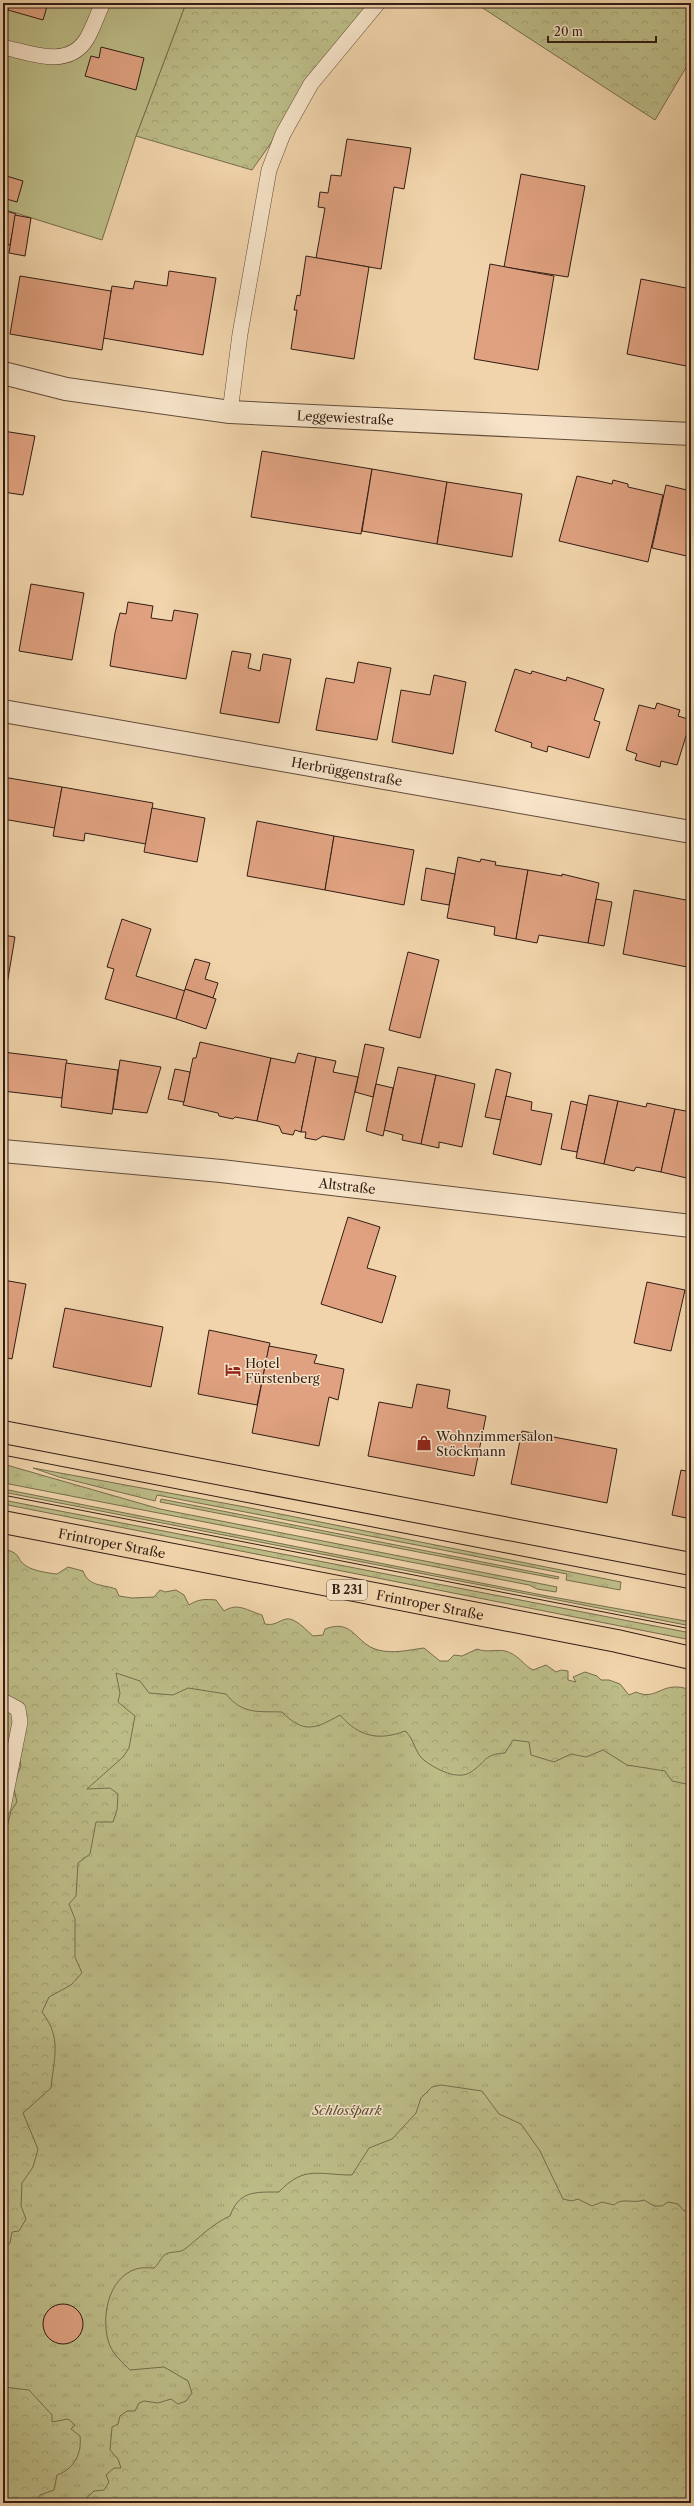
<svg xmlns="http://www.w3.org/2000/svg" width="694" height="2506" font-family="'Libre Caslon Text',serif">
<style>
.grass{fill:url(#grass-tufts);stroke:#776c4e}
.forest{fill:url(#forest-crowns);stroke:#776c4e}
.garden{fill:#bcbc87;stroke:#776c4e}
.building{fill:#dfa180;stroke:#321d14}
.lines{fill:none;stroke-linecap:round;stroke-linejoin:round}
.service-casing{stroke:#624b3a;stroke-width:16}
.minor-casing{stroke:#624b3a;stroke-width:24}
.primary-casing{stroke:#321d14;stroke-width:24}
.service{stroke:#f6e3c8;stroke-width:15}
.minor{stroke:#f6e3c8;stroke-width:22}
.primary{stroke:#f1d4ab;stroke-width:22}
.tram{stroke:#321d14;stroke-width:1}
.labels{text-anchor:middle;stroke-width:3;stroke-linejoin:round;paint-order:stroke}
.shield{fill:#f6e3c8;stroke:#6d584a;stroke-width:1}
.shield-label{font-size:12px;font-weight:bold;fill:#321d14}
.street-label{font-size:13px;fill:#321d14;stroke:#f6e3c8}
.poi-label{font-size:13px;fill:#321d14;stroke:#f6e3c8;text-anchor:start}
.park-label{font-size:13px;font-style:italic;fill:#5b4d36;stroke:#f6e3c8}
</style>
<defs>
<pattern id="grass-tufts" width="24" height="20" patternUnits="userSpaceOnUse"><rect width="24" height="20" fill="#bcbc87"/><path d="M3 7l-1-3M5 7V3M7 7l1-3M15 17l-1-3M17 17v-4M19 17l1-3" fill="none" stroke="#a2a174"/></pattern>
<pattern id="forest-crowns" width="20" height="18" patternUnits="userSpaceOnUse"><rect width="20" height="18" fill="#bcbc87"/><path d="M2 6a3 3 0 1 1 6 0M12 15a3 3 0 1 1 6 0" fill="none" stroke="#a2a174"/></pattern>
</defs>
<rect width="100%" height="100%" fill="#f1d4ab"/>
<filter id="stains"><feTurbulence type="fractalNoise" baseFrequency=".005" numOctaves="4"/><feColorMatrix values="0 0 0 0 .2 0 0 0 0 .09 0 0 0 0 .02 0 0 0 .5 -.17"/></filter>
<radialGradient id="worn" r=".72"><stop offset=".6" stop-color="#630" stop-opacity="0"/><stop offset="1" stop-color="#630" stop-opacity=".3"/></radialGradient>
<!-- grass -->
<g class="grass">
<path d="M3,1464L160,1509L557,1587L556,1592L537,1589L529,1585L4,1483Z"/>
<path d="M33,1468L245,1507L621,1582L620,1590L566,1580L567,1574L157,1495L155,1501L59,1477Z"/>
<path d="M3,1489L547,1596L691,1622V1626L3,1492Z"/>
<path d="M161,1499L559,1577L558,1579L160,1502Z"/>
<path d="M3,1500L691,1633V1640L3,1504Z"/>
<path d="M3,1579L691,1717V2503H3Z"/>
</g>
<!-- forest -->
<g class="forest">
<path d="M186,3H369L252,170L136,136Z"/>
<path d="M475,3H691V59L655,120Z"/>
<path d="M3,1549C22,1553 15,1558 26,1566C34,1571 48,1573 57,1574L68,1567L83,1571C89,1587 102,1584 116,1589L119,1596L132,1598L154,1597L160,1590L165,1592L176,1590L184,1595L189,1605C198,1599 205,1599 216,1600L224,1611C238,1602 248,1611 262,1615L265,1624C275,1626 278,1621 286,1619C295,1617 307,1631 313,1636L323,1635L325,1629C354,1618 355,1644 378,1650C394,1654 408,1650 424,1648L440,1661H448L454,1655L462,1656L477,1649C487,1653 496,1649 505,1651C518,1654 523,1665 533,1670L546,1665L556,1672L561,1670L568,1671V1680L576,1682L573,1677L585,1672L597,1676L601,1680H609L620,1684L629,1695L636,1692C658,1702 661,1679 691,1690V1785L672,1781L665,1771L627,1765L603,1750L586,1757L571,1754L554,1762L531,1755L529,1742L513,1740L505,1753C484,1754 486,1762 471,1772C458,1781 436,1769 425,1761C414,1753 415,1739 405,1731C379,1741 359,1737 340,1715C315,1729 304,1734 282,1712C258,1711 243,1715 226,1694L188,1688L173,1695L149,1693L140,1681L116,1673L120,1693L118,1702L135,1716L129,1748L123,1757L87,1789L110,1788L118,1794L117,1810L113,1822H96L90,1854L78,1863L76,1896L69,1904L75,1919V1957L82,1973L71,1985L49,1997L42,2012C62,2038 54,2057 51,2088L23,2113L38,2149L33,2167L22,2183L21,2206L26,2219L19,2231L12,2232L10,2243L3,2248V1852L7,1850L5,1835L11,1811L17,1802L13,1785L21,1766L19,1756L24,1721L27,1716L6,1694L3,1687Z"/>
<path d="M441,2085L482,2091L499,2114L521,2124L540,2151L563,2199L572,2201L578,2199L592,2206L602,2202L614,2205C622,2197 633,2204 644,2200L654,2206H662L668,2202L678,2204L683,2210L691,2214V2503H81L94,2491L104,2490L109,2482L106,2475L114,2468H121L118,2459L110,2450L112,2427L118,2424L120,2416L127,2411H135L139,2403L144,2401L158,2403L171,2399L178,2404L186,2401L192,2393L188,2381L164,2367L130,2370C123,2363 114,2355 110,2346C100,2321 107,2278 136,2269C141,2267 149,2268 154,2268C158,2265 162,2256 166,2254C172,2251 180,2253 185,2249C199,2238 212,2224 230,2216C239,2191 254,2192 279,2192C304,2165 319,2175 352,2175L369,2148L392,2139L416,2113L421,2098L432,2087Z"/>
<path d="M3,2387L29,2390L52,2415V2422L68,2419L75,2425L71,2429L80,2436C82,2454 74,2469 57,2475L54,2490L40,2495L36,2503H3Z"/>
</g>
<!-- garden -->
<path class="garden" d="M3,3H186L136,136L102,240L3,209Z"/>
<!-- building -->
<g class="building">
<path d="M10,3H48L43,20L8,10Z"/>
<path d="M101,47L144,58L136,90L85,76L91,56L99,58Z"/>
<path d="M347,139L411,148L404,189L394,187L381,269L316,258L325,208L318,207L320,192L328,193L331,175L341,176Z"/>
<path d="M521,174L585,186L568,277L504,267Z"/>
<path d="M3,175L23,181L17,202L3,198Z"/>
<path d="M3,210L16,214L10,245L3,244Z"/>
<path d="M15,215L31,218L25,256L9,253Z"/>
<path d="M306,256L369,267L354,359L291,349L297,310H294L297,295L300,296Z"/>
<path d="M490,264L554,276L538,370L474,359Z"/>
<path d="M169,271L216,278L203,355L103,338L112,286L133,289L135,281L167,286Z"/>
<path d="M20,276L111,291L102,350L10,334Z"/>
<path d="M641,279L691,289V367L627,354Z"/>
<path d="M3,431L35,436L23,495L3,492Z"/>
<path d="M262,451L372,469L361,534L251,517Z"/>
<path d="M372,469L447,482L437,544L362,531Z"/>
<path d="M577,476L612,484L613,480L628,484V487L663,495L648,562L559,541Z"/>
<path d="M447,482L522,494L512,557L437,544Z"/>
<path d="M666,485L691,491V557L652,548Z"/>
<path d="M31,584L84,593L72,660L19,651Z"/>
<path d="M128,602L153,606L151,618L172,621L174,610L198,614L186,679L110,666L115,633L120,613L126,614Z"/>
<path d="M232,651L251,654L248,668L260,671L263,654L291,659L279,723L220,713Z"/>
<path d="M358,662L391,668L377,740L316,730L326,678L354,683Z"/>
<path d="M515,669L531,674L532,671L566,681L567,677L604,689L594,720L600,722L589,758L548,746L547,752L531,747L532,743L495,731Z"/>
<path d="M434,675L466,682L453,754L392,742L401,690L430,695Z"/>
<path d="M657,703L680,710L678,716L691,720L677,765L661,761L660,767L635,760L637,754L626,750L639,705L655,709Z"/>
<path d="M3,777L62,787L55,828L3,819Z"/>
<path d="M62,787L153,803L146,844L85,833L84,841L53,836Z"/>
<path d="M152,808L205,818L197,862L144,852Z"/>
<path d="M257,821L334,836L325,890L247,876Z"/>
<path d="M334,836L414,850L404,905L325,890Z"/>
<path d="M458,857L480,862L481,859L496,862L495,865L528,870L516,939L494,935L495,927L447,918Z"/>
<path d="M426,868L455,874L449,905L421,900Z"/>
<path d="M528,870L562,876V874L599,883L588,943L539,935L537,943L516,939Z"/>
<path d="M634,890L691,901V947L687,967L623,954Z"/>
<path d="M596,899L612,902L604,946L588,943Z"/>
<path d="M122,919L151,929L136,976L185,991L176,1019L105,999L114,969L107,967Z"/>
<path d="M3,935L15,937L3,1008Z"/>
<path d="M408,952L439,960L420,1038L389,1030Z"/>
<path d="M195,959L210,963L205,979L218,983L213,998L185,989Z"/>
<path d="M185,989L216,999L206,1029L176,1019Z"/>
<path d="M200,1042L271,1058L257,1121L235,1117L233,1119L219,1116L218,1113L183,1105L193,1058H196Z"/>
<path d="M365,1044L384,1048L373,1097L355,1092Z"/>
<path d="M3,1052L67,1060L62,1098L3,1091Z"/>
<path d="M298,1053L316,1057L301,1132L295,1130L293,1135L282,1133L279,1126L257,1121L271,1058L295,1063Z"/>
<path d="M316,1057L336,1061L333,1072L358,1077L344,1140L323,1136L316,1140L305,1138L306,1132H301Z"/>
<path d="M120,1060L161,1067L147,1113L113,1109Z"/>
<path d="M66,1063L118,1070L112,1114L61,1107Z"/>
<path d="M398,1067L436,1075L421,1144L402,1140L403,1135L384,1130Z"/>
<path d="M175,1069L190,1072L184,1102L168,1099Z"/>
<path d="M496,1069L511,1073L501,1120L485,1117Z"/>
<path d="M436,1075L475,1084L462,1147L439,1142V1148L421,1144Z"/>
<path d="M376,1084L393,1088L383,1136L366,1131Z"/>
<path d="M589,1095L618,1101L604,1164L576,1158Z"/>
<path d="M506,1096L532,1102L531,1110L552,1114L541,1165L493,1154Z"/>
<path d="M571,1101L587,1105L577,1152L561,1149Z"/>
<path d="M618,1101L646,1107L647,1103L675,1109L661,1172L636,1167L634,1171L604,1164Z"/>
<path d="M675,1109L691,1112V1179L661,1172Z"/>
<path d="M348,1217L380,1227L367,1268L396,1276L382,1323L321,1304Z"/>
<path d="M3,1280L26,1284L12,1359L3,1357Z"/>
<path d="M647,1282L685,1290L671,1351L634,1343Z"/>
<path d="M65,1308L163,1327L151,1387L53,1367Z"/>
<path d="M209,1330L270,1343L257,1405L198,1394Z"/>
<path d="M269,1346L317,1355L314,1363L344,1369L338,1400L329,1397L319,1446L252,1433Z"/>
<path d="M417,1384L450,1390L447,1408L486,1416L474,1476L368,1456L379,1402L412,1408Z"/>
<path d="M522,1431L617,1449L607,1503L511,1484Z"/>
<path d="M681,1470L691,1472V1519L672,1515Z"/>
<circle cx="63" cy="2324" r="20"/>
</g>
<g class="lines">
<defs>
<g id="service">
<path d="M3,47C31,53 67,69 86,40C93,29 97,15 103,3"/>
<path d="M230,412L240,334L269,170L283,134L311,84L378,3"/>
<path d="M3,1701L18,1709L20,1722L3,1808"/>
</g>
<g id="minor">
<path id="s1" d="M3,373L66,389L230,412L691,434"/>
<path id="s2" d="M3,711L691,832"/>
<path id="s3" d="M3,1151L221,1171L691,1226"/>
</g>
<g id="primary">
<path d="M3,1432L691,1564"/>
<path id="s4" d="M3,1522L617,1641L691,1658"/>
</g>
</defs>
<!-- service casing -->
<use href="#service" class="service-casing"/>
<!-- minor casing -->
<use href="#minor" class="minor-casing"/>
<!-- primary casing -->
<use href="#primary" class="primary-casing"/>
<!-- service -->
<use href="#service" class="service"/>
<!-- minor -->
<use href="#minor" class="minor"/>
<!-- primary -->
<use href="#primary" class="primary"/>
<!-- tram -->
<g class="tram">
<path d="M3,1455L691,1589"/>
<path d="M3,1495L691,1629"/>
</g>
</g>
<!-- icons -->
<defs>
<symbol id="hotel-bare" viewBox="-9 -9 18 18"><path d="M-6-4.5h1.5V1H6V5H4.5V3h-9V5H-6ZM-4 0a1.8 1.8 0 1 1 3.6 0ZM.5 0V-2.5h3Q6-2.5 6 0Z" fill="#8f2418" stroke="#f6e3c8" stroke-width="2.5" paint-order="stroke"/></symbol>
<symbol id="shop-bare" viewBox="-9 -9 18 18"><path d="M-5-2.5h2.3a2.7 3.5 0 0 1 5.4 0H5L5.5 6h-11ZM-1.5-2.5h3a1.5 2.3 0 0 0-3 0Z" fill="#8f2418" stroke="#f6e3c8" stroke-width="2.5" paint-order="stroke"/></symbol>
</defs>
<g fill-rule="evenodd">
<use href="#hotel-bare" x="222" y="1359" width="22" height="22"/>
<use href="#shop-bare" x="413" y="1432" width="22" height="22"/>
</g>
<g class="labels">
<!-- shield labels -->
<rect class="shield" x="327" y="1580" width="40" height="20" rx="3"/>
<g class="shield-label">
<text x="347" y="1594">B 231</text>
</g>
<!-- street labels -->
<g class="street-label">
<text dy="5" stroke="none"><textPath href="#s1" startOffset="346">Leggewiestraße</textPath></text>
<text dy="5" stroke="none"><textPath href="#s2" startOffset="349">Herbrüggenstraße</textPath></text>
<text dy="5" stroke="none"><textPath href="#s3" startOffset="346">Altstraße</textPath></text>
<text dy="5" stroke="none"><textPath href="#s4" startOffset="111">Frintroper Straße</textPath></text>
<text dy="5" stroke="none"><textPath href="#s4" startOffset="435">Frintroper Straße</textPath></text>
</g>
<!-- poi labels -->
<g class="poi-label">
<text x="245" y="1368">Hotel<tspan x="245" dy="15">Fürstenberg</tspan></text>
<text x="436" y="1441">Wohnzimmersalon<tspan x="436" dy="15">Stöckmann</tspan></text>
</g>
<!-- park labels -->
<g class="park-label">
<text x="347" y="2115">Schlosspark</text>
</g>
</g>
<!-- margin -->
<rect width="694" height="2506" fill="none" stroke="#f1d4ab" stroke-width="16"/>
<rect x="4" y="4" width="686" height="2498" fill="none" stroke="#321d14" stroke-width="2"/>
<rect x="8" y="8" width="678" height="2490" fill="none" stroke="#321d14"/>
<!-- scale -->
<path d="M548 36v6h108v-6" fill="none" stroke="#321d14" stroke-width="2"/>
<text x="554" y="36" font-size="12" fill="#321d14" stroke="#f6e3c8" stroke-width="3" paint-order="stroke">20 m</text>
<rect width="100%" height="100%" filter="url(#stains)"/>
<rect width="100%" height="100%" fill="url(#worn)"/>
</svg>
